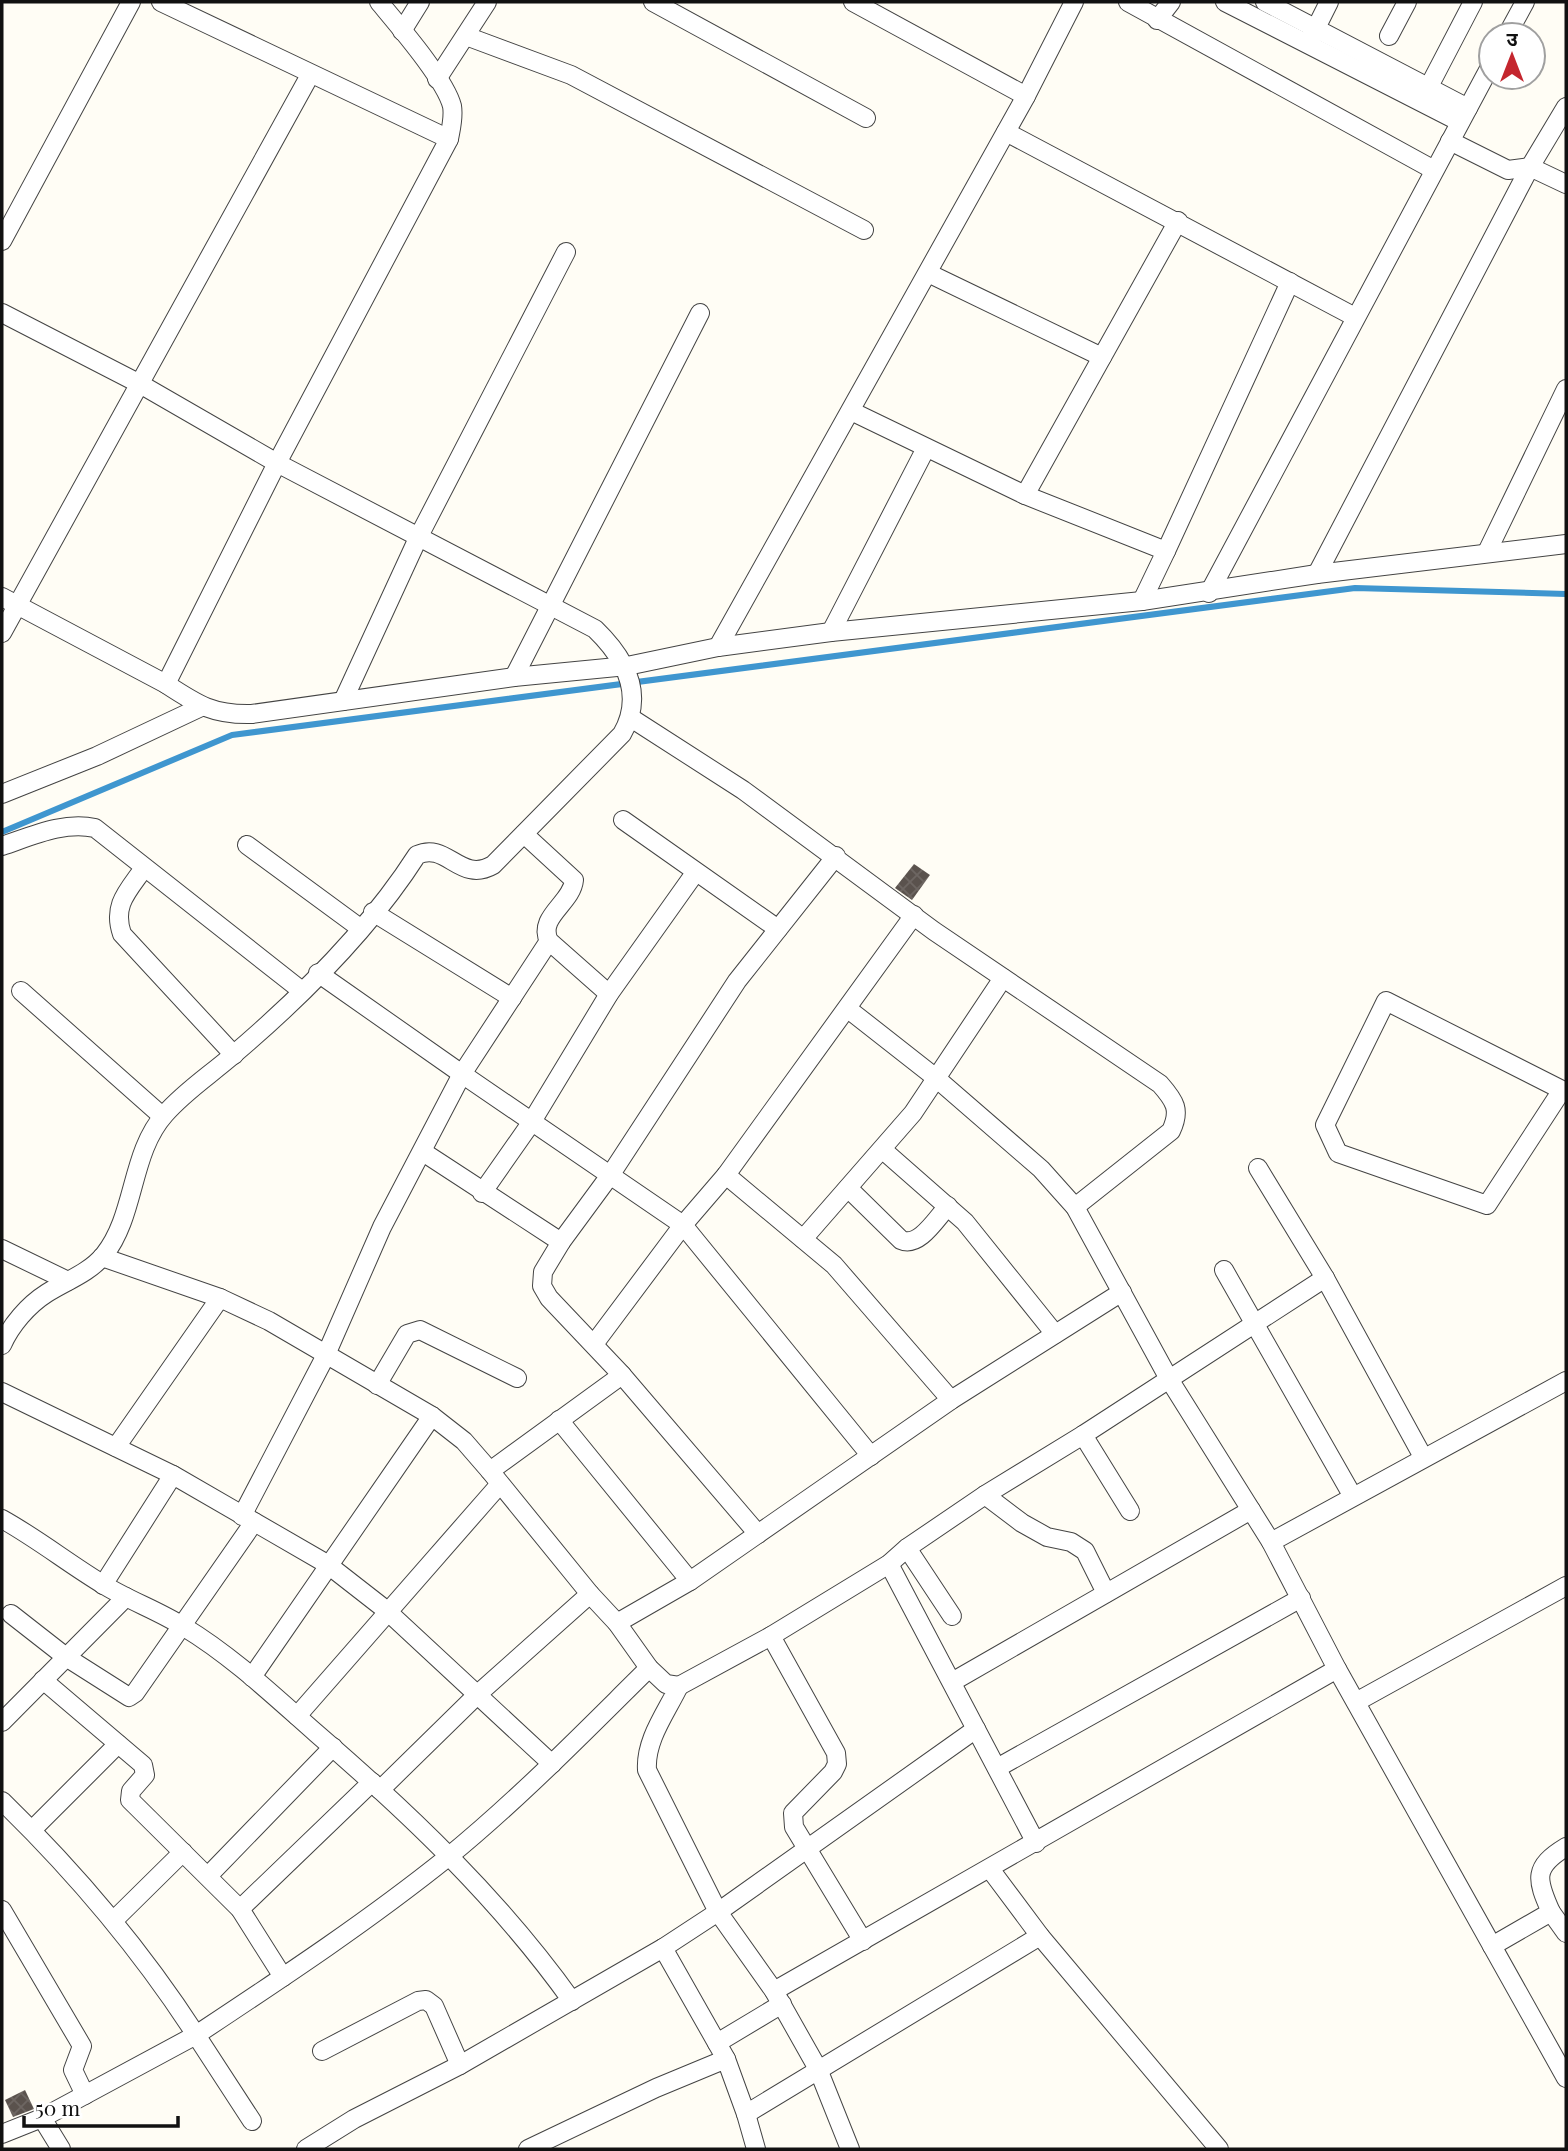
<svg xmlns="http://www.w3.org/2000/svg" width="1568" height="2151" font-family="'Playfair Display','Noto Sans Devanagari',serif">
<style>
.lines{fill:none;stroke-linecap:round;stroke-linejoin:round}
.stream{stroke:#3f96cf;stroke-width:6}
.building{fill:url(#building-cross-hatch)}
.minor-casing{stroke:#444;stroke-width:20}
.minor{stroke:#fff;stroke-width:18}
</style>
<defs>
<pattern id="building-cross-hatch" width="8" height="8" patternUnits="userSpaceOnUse" patternTransform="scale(1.75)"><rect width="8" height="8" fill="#5a524d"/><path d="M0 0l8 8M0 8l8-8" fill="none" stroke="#6d6662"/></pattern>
</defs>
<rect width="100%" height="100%" fill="#fffdf5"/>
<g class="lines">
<!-- stream -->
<path class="stream" d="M2,832L232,735L1355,588L1566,594"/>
</g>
<!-- building -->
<g class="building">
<path d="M914,864L930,875L912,900L895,888Z"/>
<path d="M25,2090L34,2109L13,2117L5,2100Z"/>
</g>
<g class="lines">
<defs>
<g id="minor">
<path d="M379,2C398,25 445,79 452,106C454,117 451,128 449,139"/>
<path d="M653,2L866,118"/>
<path d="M853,2L1026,96"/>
<path d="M1128,2L1434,170"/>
<path d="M1225,2L1460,122"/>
<path d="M1265,2L1468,108"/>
<path d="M1157,20L1171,2"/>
<path d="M402,31L420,2"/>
<path d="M1507,35L1525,2"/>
<path d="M466,36L571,75L864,230"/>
<path d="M1389,36L1407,2"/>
<path d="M1311,38L1329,2"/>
<path d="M437,79L487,2"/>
<path d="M1424,96L1473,2"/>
<path d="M1006,132L1355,317"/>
<path d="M1450,141L1508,170L1530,167L1566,184"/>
<path d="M2,241L131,2"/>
<path d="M928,273L1102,357"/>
<path d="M2,313L140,384L277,463L595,629C625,658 645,694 622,734L493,865C460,884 447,841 417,855C369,930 300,998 233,1055C210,1075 185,1091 165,1114C130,1153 136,1215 104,1255C89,1273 66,1281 47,1293C28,1305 11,1325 2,1345"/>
<path d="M851,411L1025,495L1166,551L1142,601"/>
<path d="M1025,495L1178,221"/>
<path d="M1166,551L1290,282"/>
<path d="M1487,552L1566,389"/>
<path d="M1317,574L1530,167L1566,107"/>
<path d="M1209,593L1491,65"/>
<path d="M2,597L166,684L277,463L449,139L161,2"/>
<path d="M831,632L926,448"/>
<path d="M2,633L310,75"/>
<path d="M718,647L1026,96L1074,2"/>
<path d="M514,677L700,313"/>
<path d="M166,684C198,705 213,715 252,714L514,677L627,666L718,647L831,632L1142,601L1317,574L1566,544"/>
<path d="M343,701L419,536L566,252"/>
<path d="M631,718L743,790L934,931L1160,1084C1175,1101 1181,1110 1171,1131L1075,1207"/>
<path d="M2,794L97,756L201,707"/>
<path d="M623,820L778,929"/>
<path d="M524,834L574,880C572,903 537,917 549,941L609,994"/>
<path d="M247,845L360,928"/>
<path d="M2,846C32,836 64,821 95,828L302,991"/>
<path d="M144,868C128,891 112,905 122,934L234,1055"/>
<path d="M373,912L512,998"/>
<path d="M318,973L462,1074L549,941"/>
<path d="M21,991L162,1116"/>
<path d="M848,1009L936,1078L1041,1169L1075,1207L1169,1379L1271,1542L1337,1669L1566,2078"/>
<path d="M1562,1090L1487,1205L1338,1153L1325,1125L1386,1001L1566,1092"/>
<path d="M883,1150L965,1222L1055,1334"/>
<path d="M423,1152L561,1242"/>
<path d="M1258,1168L1325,1278L1423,1457"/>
<path d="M726,1175L834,1265L951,1400"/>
<path d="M848,1188L901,1240C919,1248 936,1219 948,1206"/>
<path d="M482,1193L531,1123L609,994L695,873"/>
<path d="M803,1239L913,1113L1003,978"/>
<path d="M2,1249L68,1281"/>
<path d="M102,1257L220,1298L269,1321L432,1416L464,1441L490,1471L590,1594L617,1623L649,1668L666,1684L679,1686C666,1713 645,1740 647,1770L718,1912L774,1991L818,2069L850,2149"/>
<path d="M1224,1270L1352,1495"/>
<path d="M594,1344L683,1225L726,1175L914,915"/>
<path d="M377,1385L407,1334L420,1330L517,1378"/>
<path d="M2,1392L173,1475"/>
<path d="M559,1420L690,1581"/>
<path d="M1083,1435L1130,1511"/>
<path d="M116,1447L220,1298"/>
<path d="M490,1471L622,1375"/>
<path d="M985,1495L1022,1523L1047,1537L1071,1542L1085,1551L1106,1593"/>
<path d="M242,1516L325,1357L382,1227L462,1074L683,1225L871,1456"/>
<path d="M2,1519C38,1539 69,1564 104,1585C130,1601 159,1611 184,1627C232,1656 274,1696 316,1733C411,1815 499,1899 572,2001"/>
<path d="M758,1534L622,1375L549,1298L542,1286L543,1272L561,1242L611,1174L737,981L836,856"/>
<path d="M1271,1542L1566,1381"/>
<path d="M907,1548L952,1616"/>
<path d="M889,1564L1036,1843"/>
<path d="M103,1585L173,1475L327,1564L386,1610L552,1764"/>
<path d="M11,1614L66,1657L129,1697L135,1693L254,1522"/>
<path d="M617,1623L690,1581L951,1400L1122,1292"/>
<path d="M771,1636L836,1753L837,1764L833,1772L793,1813L794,1827L863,1941"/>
<path d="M252,1677L432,1416"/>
<path d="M43,1680L143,1765L145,1775L131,1791L130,1800L240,1909L283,1977"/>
<path d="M952,1682L1251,1510"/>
<path d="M679,1686L771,1636L889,1564L907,1548L985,1495L1083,1435L1325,1278"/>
<path d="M1356,1702L1566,1586"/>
<path d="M297,1716L500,1484"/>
<path d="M2,1722L126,1597"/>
<path d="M997,1768L1301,1598"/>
<path d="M380,1790L479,1693L590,1594"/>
<path d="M2,1801C75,1872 141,1950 196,2035C282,1978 367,1922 448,1857C519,1799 584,1732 649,1668"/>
<path d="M32,1830L118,1744"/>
<path d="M990,1869L1040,1936L1219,2149"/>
<path d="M208,1876L333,1747"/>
<path d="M240,1909L372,1782"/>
<path d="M2,1910L82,2046L73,2070L85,2095"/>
<path d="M1551,1912L1566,1933"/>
<path d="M113,1921L183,1852"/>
<path d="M1492,1946L1551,1912C1536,1879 1533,1867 1566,1847"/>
<path d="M663,1948L726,2059"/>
<path d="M774,1991L1337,1669"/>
<path d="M717,2043L782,2004"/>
<path d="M322,2051L418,2001L426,2000L434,2006L460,2065"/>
<path d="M746,2114L756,2149"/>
<path d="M42,2118L61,2149"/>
<path d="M2,2134L42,2118L196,2035L252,2121"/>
<path d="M306,2149L354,2119L460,2065L663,1948L718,1912L976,1729"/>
<path d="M528,2149L656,2088L726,2059L746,2114L1040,1936"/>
</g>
</defs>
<!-- minor casing -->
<use href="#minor" class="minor-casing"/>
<!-- minor -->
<use href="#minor" class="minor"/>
</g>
<!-- border -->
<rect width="1568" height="2151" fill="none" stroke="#111111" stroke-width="7"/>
<!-- north arrow -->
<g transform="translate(1512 56)"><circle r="33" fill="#ffffff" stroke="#a0a0a0" stroke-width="2"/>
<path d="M0-5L12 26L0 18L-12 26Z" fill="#c4262e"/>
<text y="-10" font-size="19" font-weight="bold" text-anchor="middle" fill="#111111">उ</text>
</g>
<!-- scale -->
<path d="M24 2116v10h154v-10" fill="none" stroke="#111111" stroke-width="3.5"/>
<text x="35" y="2116" font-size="21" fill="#111111" stroke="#ffffff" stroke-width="5" paint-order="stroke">50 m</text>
</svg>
